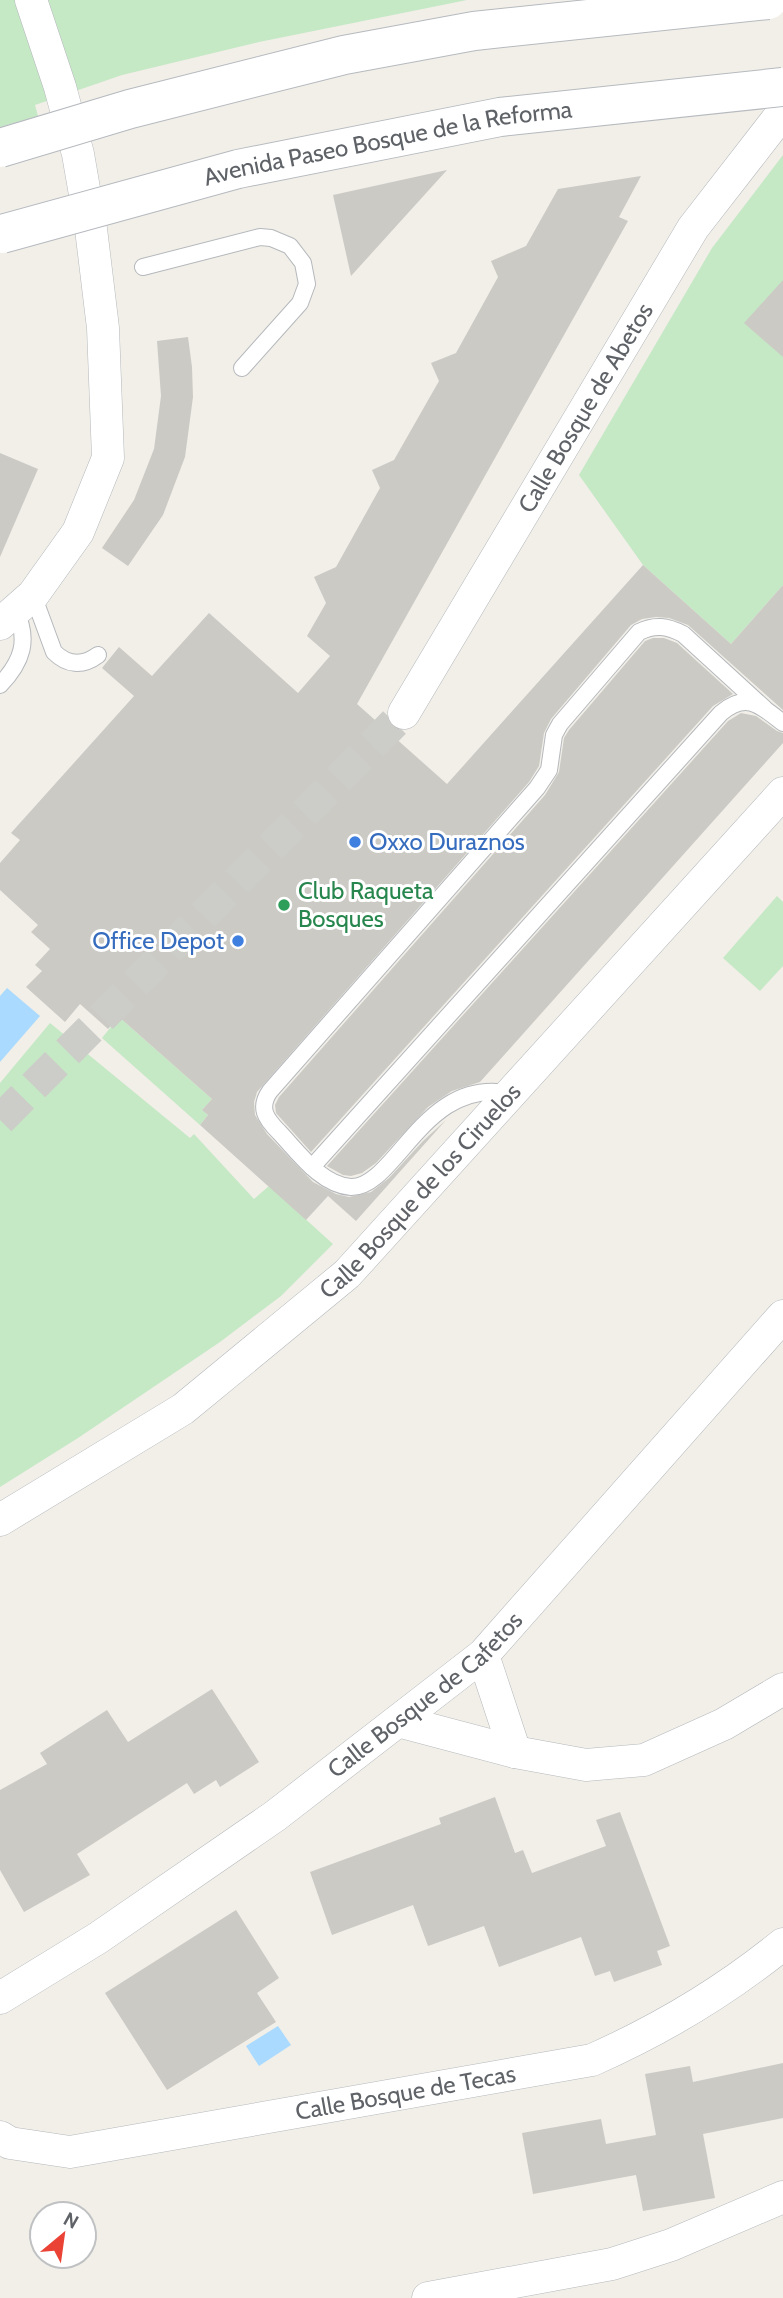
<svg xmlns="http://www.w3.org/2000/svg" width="783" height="2298" font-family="Cabin,sans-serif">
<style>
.green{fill:#c5e8c5}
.water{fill:#aadaff}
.building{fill:#cccac5}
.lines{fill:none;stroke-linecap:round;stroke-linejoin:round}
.minor-tunnel{stroke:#ccccc8;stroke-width:32;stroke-dasharray:32 16;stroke-linecap:butt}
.service-casing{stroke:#b5b8bc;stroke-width:18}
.minor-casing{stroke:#b5b8bc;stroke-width:33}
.service{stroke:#fff;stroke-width:16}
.minor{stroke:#fff;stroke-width:32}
.secondary-bridge-casing{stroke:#b6babf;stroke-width:40;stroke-linecap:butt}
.secondary-bridge{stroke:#fff;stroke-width:38}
.shop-dot{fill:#3f7fe0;stroke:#fff;stroke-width:2.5}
.leisure-dot{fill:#2e9e5b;stroke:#fff;stroke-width:2.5}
.labels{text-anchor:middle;stroke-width:6;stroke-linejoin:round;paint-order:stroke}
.street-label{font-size:24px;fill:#5f6368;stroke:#fff}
.shop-label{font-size:24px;fill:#366cbe;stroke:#fff;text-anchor:start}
.leisure-label{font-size:24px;fill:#27864d;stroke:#fff;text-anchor:start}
</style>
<rect width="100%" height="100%" fill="#f1efe8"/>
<!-- green -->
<g class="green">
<path d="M0,0H467L259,42L122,75L35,105L38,116L0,127Z"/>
<path d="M783,155V585L731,644L643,565L579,475L712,248Z"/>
<path d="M777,896L783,902V966L760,991L723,958Z"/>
<path d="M119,1017L212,1099L202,1110L208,1115L200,1125L102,1038Z"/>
<path d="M50,1023L190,1138L194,1134L254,1199L269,1186L333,1244L281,1296L220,1342L78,1438L0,1487V1083Z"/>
</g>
<!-- water -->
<g class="water">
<path d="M7,988L40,1016L0,1062V996Z"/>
<path d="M278,2026L291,2045L259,2066L246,2046Z"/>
</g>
<!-- building -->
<g class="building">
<path d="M447,170L351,276L333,195Z"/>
<path d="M641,176L619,217L628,221L357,704L447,784L643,565L731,644L783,585V710L688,625L669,618L656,617L642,619L631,625L551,719L544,733L539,766L529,782L257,1092L254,1102L255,1115L267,1134L313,1182L336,1194L349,1197L371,1192L389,1178L423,1141L446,1120L356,1221L328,1196L306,1220L200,1125L208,1115L202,1110L212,1099L119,1017L108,1029L80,1004L65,1022L26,987L42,971L35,965L50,949L31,932L38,925L0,890V863L20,840L11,833L134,696L102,668L119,647L152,676L209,613L298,693L330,656L307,636L326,603L314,577L336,567L380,488L372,470L394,460L439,381L431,363L456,353L498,277L491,261L526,246L558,189Z"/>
<path d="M783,280V357L744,323Z"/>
<path d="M188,337L192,367L193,397L185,457L163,515L128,566L102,548L134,500L154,449L161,396L157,341Z"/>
<path d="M0,453L38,469L0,557Z"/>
<path d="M653,638H664L677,643L733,694L713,706L311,1152L276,1113L275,1105L279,1097L545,795L559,772L564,738L569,730L645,641Z"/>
<path d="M741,713L756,716L777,731L783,733V743L480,1082L452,1091L428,1107L376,1163L362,1173L351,1176L343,1175L327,1166L728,721Z"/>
<path d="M212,1689L259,1762L220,1787L216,1780L194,1794L187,1783L77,1854L90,1875L24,1912L0,1870V1790L47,1764L40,1753L107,1710L128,1742Z"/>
<path d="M495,1797L515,1853L523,1850L532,1873L606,1846L596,1820L620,1812L670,1946L657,1951L662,1965L614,1982L610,1971L595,1976L581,1937L499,1967L484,1926L428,1946L413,1905L332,1935L310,1872L441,1824L439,1818Z"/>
<path d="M236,1910L279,1978L257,1993L276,2022L167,2090L105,1993Z"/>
<path d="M783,2063V2118L703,2134L715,2198L643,2211L636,2175L533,2194L522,2133L601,2119L606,2144L656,2135L645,2074L690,2066L693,2082Z"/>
</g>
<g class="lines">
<!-- minor-tunnel -->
<path class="minor-tunnel" d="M0,1120L404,713"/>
<defs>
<g id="service">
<path d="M143,267L260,237L271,238L290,246L303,263L307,284L300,303L242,368"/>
<path d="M33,595L54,652C67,665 82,667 98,655"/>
<path d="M0,685C22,662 30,640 15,610"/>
<path d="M511,1094C424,1075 396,1188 351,1187C321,1185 298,1152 279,1132C266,1119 258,1108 270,1091L537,788L549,770L554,735L560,724L639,632C655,624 667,626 683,634L764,708"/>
<path d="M312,1167L721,713C747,691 761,706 783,723"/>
</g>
<g id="minor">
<path d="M0,624L33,595L78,532L108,458L103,328L91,229L78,154L60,87L31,0"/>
<path id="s1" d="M404,713L693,228L783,112"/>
<path id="s2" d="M0,1520L183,1409L347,1274L783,793"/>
<path d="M483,1655L515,1752"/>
<path d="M398,1721L515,1752L586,1765L644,1760L724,1724L783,1689"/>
<path id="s3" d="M0,1998L98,1938L275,1816L483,1655L783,1316"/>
<path id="s4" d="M0,2137L10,2143L70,2152L592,2060C662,2029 724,1992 783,1944"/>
<path d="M428,2298L612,2264L671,2245L783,2197"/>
</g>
</defs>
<!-- service casing -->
<use href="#service" class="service-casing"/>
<!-- minor casing -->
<use href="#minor" class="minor-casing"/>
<!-- service -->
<use href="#service" class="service"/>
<!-- minor -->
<use href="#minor" class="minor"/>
<defs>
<g id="secondary-bridge">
<path d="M0,148L130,109L344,55L474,31L768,0"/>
<path id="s5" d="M2,234L238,169L500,117L783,87"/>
</g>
</defs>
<!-- secondary-bridge casing -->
<use href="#secondary-bridge" class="secondary-bridge-casing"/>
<!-- secondary-bridge -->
<use href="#secondary-bridge" class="secondary-bridge"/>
</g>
<!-- markers -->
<g class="shop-dot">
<circle cx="355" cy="842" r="7"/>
<circle cx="238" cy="941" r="7"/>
</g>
<circle class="leisure-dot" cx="284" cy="905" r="7"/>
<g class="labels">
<!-- street labels -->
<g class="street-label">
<text dy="8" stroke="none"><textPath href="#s5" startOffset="397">Avenida Paseo Bosque de la Reforma</textPath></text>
<text dy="8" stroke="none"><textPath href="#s1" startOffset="355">Calle Bosque de Abetos</textPath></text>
<text dy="8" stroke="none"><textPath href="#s2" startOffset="537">Calle Bosque de los Ciruelos</textPath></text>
<text dy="8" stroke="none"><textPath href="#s3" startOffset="523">Calle Bosque de Cafetos</textPath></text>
<text dy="8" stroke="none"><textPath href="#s4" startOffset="413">Calle Bosque de Tecas</textPath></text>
</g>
<!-- shop labels -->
<g class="shop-label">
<text x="369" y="850">Oxxo Duraznos</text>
<text x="224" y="949" text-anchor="end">Office Depot</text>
</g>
<!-- leisure labels -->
<g class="leisure-label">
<text x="298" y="899">Club Raqueta<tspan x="298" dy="28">Bosques</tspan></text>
</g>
</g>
<!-- north arrow -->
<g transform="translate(63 2235) rotate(29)"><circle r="33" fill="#ffffff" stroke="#bfc1c3" stroke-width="2"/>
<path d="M0-5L12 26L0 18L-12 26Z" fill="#ea4335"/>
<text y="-10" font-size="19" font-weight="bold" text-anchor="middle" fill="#5f6368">N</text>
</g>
</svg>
